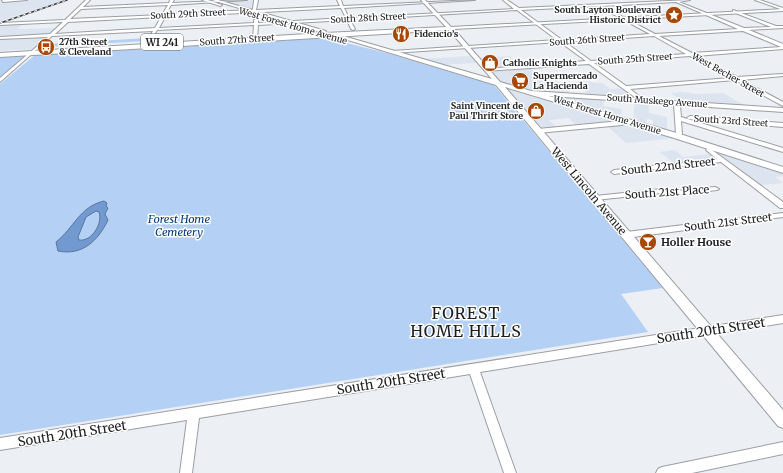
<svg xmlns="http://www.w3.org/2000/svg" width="783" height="473" font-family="Merriweather,serif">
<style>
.built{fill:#dce4ef}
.green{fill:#b5d0f5}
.water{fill:#729ad0;stroke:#58759b;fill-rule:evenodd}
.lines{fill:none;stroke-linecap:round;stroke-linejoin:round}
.minor-casing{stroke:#9b9ea3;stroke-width:2}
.major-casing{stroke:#9b9ea3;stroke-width:2}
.minor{fill:#fff;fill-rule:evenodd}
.major{fill:#fff;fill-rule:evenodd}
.rail-casing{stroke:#353639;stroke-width:1.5}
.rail{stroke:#fff;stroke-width:1;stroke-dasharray:3;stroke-linecap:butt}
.labels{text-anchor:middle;stroke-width:3;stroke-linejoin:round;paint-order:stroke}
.far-poi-label{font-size:9px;font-weight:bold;fill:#1d1e20;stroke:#fff;text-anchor:start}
.far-street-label{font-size:9px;fill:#1d1e20;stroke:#fff}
.shield{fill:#fff;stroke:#616263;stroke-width:1}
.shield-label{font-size:10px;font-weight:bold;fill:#1d1e20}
.street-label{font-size:11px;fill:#1d1e20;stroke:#fff}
.park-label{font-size:11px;font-style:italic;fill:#003877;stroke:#fff}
.poi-label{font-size:11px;font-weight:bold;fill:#1d1e20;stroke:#fff;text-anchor:start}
.near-street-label{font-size:13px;fill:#1d1e20;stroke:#fff}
.near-quarter-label{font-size:16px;letter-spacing:1px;fill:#1d1e20;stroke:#fff}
</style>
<rect width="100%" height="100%" fill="#eceff4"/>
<!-- built -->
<g class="built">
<path d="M0,0H63L0,21Z"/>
<path d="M221,0H231V2L252,0L255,9L276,8V10L265,13Z"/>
<path d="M25,23L17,29L59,28L37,49L0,51V25Z"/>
<path d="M470,56L476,63L442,65L422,59Z"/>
<path d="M510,56L520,66L490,68L480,58Z"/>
<path d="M530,68L543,80L556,81L570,93L527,90L501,82L492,72Z"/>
<path d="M587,81L594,83H602L610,89L623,88L634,97L588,94L575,83Z"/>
<path d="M508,88L615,120L617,122L576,125L569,118L549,120L556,127L542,128L507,89Z"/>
<path d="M683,92L697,94L723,93L749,108L685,103L671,93Z"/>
<path d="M558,97L604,99L603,106L622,109L620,117L558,99Z"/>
<path d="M635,102L649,103V113L667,117V131L653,126V120L647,119L646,124L633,121Z"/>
<path d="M629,124L676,138L626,143L607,126Z"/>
<path d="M675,150L683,157L709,154L715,159L675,164L660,152Z"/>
<path d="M723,153L783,173V176L775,177L783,183L761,185L719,154Z"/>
</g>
<!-- green -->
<g class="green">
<path d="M148,38L146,41L45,47L46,44Z"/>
<path d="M327,38L390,54L494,85L663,288L621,294L648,332L0,435V84L35,55Z"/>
<path d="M27,55L0,78V56Z"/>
</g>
<!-- water -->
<path class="water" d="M104,201L107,203L106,206L108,208L105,214L108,220C98,241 82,256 58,251L56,242C74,228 79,207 104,201ZM96,211L99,212C103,223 92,242 79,240L78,237L86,217Z"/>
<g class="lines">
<defs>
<g id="minor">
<path d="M2,0H27L3,2Z"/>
<path d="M86,0H90L83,7L169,3L170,0H174L172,3L247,0L171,5L166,14L252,10L253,9L254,0H258L256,10L340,6L337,0H341L343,6L475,0L344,8L349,18L514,9L503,0H507L519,8L690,0L679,2L744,28L771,27L733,12V10L776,26H783V28L749,30L783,44V49L696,56L737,77L783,74V76L742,80L783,102V106L735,80L630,89L643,99L783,108V112L680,105L681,117L783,148V152L681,121L682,134L679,137H675L674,136L676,134L674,104L532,95L529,93L532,91L636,98L589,64L486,71L484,70L486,69L586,61L560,42L392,53L390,52L392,51L557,40L517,10L350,20L355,29L353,30L351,29L347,20L258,25L257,39L255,40L253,39L254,25L157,30L149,46L147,47L145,46L153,31L52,36L0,82V78L48,37L0,39V37L50,34L63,22L0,25V23L65,20ZM676,2L738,29L655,34L602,6ZM168,5L162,15L70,19L81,9ZM598,6L650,34L562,40L521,10ZM341,8L346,18L258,23V20L256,19L254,20V23L159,28L165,17ZM161,17L155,28L55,34L68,22ZM743,31L781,47L692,53L659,36ZM654,36L686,54L591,61L565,42ZM690,56L731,78L626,86L594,63Z"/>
<path d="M755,0H760L783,8V10Z"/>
<path d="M690,116L783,123V127L688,119L687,118Z"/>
<path d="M624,119L627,121L622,125L538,133L535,131L538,129L620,121Z"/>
<path d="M711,145L714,147L712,150L783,202V208H780L721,162L614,174L611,172L614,170L717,159L706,150L709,146Z"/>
<path d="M715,187L719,189L717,190L676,195L662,193L595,200L591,198L595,196L662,189L676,191Z"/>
<path d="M783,213V217L626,238L622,235L626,232Z"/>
<path d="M783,315V323L480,372L516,473H504L470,374L199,418L192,473H180L187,420L0,450V438Z"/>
<path d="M783,442V454L692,473H656L658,469L662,467Z"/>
</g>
<g id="major">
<path d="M202,0H208L222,5L220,6Z"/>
<path d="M212,0H218L326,31L325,33L446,27L421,0H425L451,27L783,9V11L454,29L500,82L680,134L783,167V173L674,138L505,87L783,410V428L778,426L496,85L338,37L343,36L492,79L449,30L0,57V53L324,33Z"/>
</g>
</defs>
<!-- minor casing -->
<use href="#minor" class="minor-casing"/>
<!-- major casing -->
<use href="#major" class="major-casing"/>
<!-- minor -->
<use href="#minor" class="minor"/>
<!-- major -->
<use href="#major" class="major"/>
<defs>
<path id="rail" d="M0,23L67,0"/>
</defs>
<!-- rail casing -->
<use href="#rail" class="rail-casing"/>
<!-- rail -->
<use href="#rail" class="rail"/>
</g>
<!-- icons -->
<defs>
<symbol id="sight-disc" viewBox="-11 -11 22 22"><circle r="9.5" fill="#a84703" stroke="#fff"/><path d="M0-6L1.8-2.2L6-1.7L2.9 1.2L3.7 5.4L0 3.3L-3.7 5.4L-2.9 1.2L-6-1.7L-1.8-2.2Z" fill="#fff"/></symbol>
<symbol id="restaurant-disc" viewBox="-11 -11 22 22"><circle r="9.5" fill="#a84703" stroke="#fff"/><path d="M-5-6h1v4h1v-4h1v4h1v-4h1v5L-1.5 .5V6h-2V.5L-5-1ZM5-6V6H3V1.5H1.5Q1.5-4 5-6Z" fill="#fff"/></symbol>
<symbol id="bus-disc" viewBox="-11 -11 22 22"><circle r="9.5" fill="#a84703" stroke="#fff"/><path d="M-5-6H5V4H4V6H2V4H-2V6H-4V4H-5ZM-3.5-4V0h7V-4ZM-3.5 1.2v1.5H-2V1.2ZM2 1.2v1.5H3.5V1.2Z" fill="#fff"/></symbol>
<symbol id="shop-disc" viewBox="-11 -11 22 22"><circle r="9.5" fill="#a84703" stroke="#fff"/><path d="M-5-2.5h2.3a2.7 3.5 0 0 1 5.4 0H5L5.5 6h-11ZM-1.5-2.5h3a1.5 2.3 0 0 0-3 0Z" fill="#fff"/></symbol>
<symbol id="supermarket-disc" viewBox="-11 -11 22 22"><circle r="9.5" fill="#a84703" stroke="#fff"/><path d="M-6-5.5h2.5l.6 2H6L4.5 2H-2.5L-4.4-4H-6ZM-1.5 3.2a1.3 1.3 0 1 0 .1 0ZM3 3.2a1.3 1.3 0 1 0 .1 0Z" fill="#fff"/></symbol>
<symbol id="bar-disc" viewBox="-11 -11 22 22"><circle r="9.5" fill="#a84703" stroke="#fff"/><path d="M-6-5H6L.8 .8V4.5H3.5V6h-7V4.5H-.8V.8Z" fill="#fff"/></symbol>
</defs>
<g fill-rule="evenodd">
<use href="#sight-disc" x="664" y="5" width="20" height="20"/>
<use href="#restaurant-disc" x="391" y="24" width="20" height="20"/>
<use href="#bus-disc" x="36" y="37" width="20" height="20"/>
<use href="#shop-disc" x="480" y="53" width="20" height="20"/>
<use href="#supermarket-disc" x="510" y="71" width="20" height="20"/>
<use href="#shop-disc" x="526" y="101" width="20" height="20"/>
<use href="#bar-disc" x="638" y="232" width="20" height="20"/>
</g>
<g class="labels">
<!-- far-poi labels -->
<g class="far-poi-label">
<text x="661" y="13" text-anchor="end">South Layton Boulevard<tspan x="661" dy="10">Historic District</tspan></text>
<text x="414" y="37">Fidencio’s</text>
<text x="59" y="45">27th Street<tspan x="59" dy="10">&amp; Cleveland</tspan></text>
<text x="503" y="66">Catholic Knights</text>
<text x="533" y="79">Supermercado<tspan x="533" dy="10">La Hacienda</tspan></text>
<text x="523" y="109" text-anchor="end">Saint Vincent de<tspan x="523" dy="10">Paul Thrift Store</tspan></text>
</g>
<!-- far-street labels -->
<g class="far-street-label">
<text transform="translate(188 14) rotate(-3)" y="3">South 29th Street</text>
<text transform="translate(368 18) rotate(-3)" y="3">South 28th Street</text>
<text transform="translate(293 26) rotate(16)" y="3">West Forest Home Avenue</text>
<text transform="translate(237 40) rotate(-4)" y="3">South 27th Street</text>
<text transform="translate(587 40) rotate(-4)" y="3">South 26th Street</text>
<text transform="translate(635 59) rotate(-4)" y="3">South 25th Street</text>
<text transform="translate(728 75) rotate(29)" y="3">West Becher Street</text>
<text transform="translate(657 101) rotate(4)" y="3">South Muskego Avenue</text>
<text transform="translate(607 115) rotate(17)" y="3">West Forest Home Avenue</text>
<text transform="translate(731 121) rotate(4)" y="3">South 23rd Street</text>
</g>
<!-- shield labels -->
<rect class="shield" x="141" y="34" width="42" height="16" rx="3"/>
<g class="shield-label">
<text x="162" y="46">WI 241</text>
</g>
<!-- street labels -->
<g class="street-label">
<text transform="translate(668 166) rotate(-6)" y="4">South 22nd Street</text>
<text transform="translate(589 191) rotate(50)" y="4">West Lincoln Avenue</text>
<text transform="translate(667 192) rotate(-4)" y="4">South 21st Place</text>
<text transform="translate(728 222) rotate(-7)" y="4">South 21st Street</text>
</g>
<!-- park labels -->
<g class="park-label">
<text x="179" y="223">Forest Home<tspan x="179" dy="13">Cemetery</tspan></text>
</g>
<!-- poi labels -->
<g class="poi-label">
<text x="661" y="246">Holler House</text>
</g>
<!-- near-street labels -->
<g class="near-street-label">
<text transform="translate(711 330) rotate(-9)" y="5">South 20th Street</text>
<text transform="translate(391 381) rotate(-9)" y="5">South 20th Street</text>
<text transform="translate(72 433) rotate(-9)" y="5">South 20th Street</text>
</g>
<!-- near-quarter labels -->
<g class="near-quarter-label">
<text x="466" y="319">FOREST<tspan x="466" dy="18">HOME HILLS</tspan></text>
</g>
</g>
</svg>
